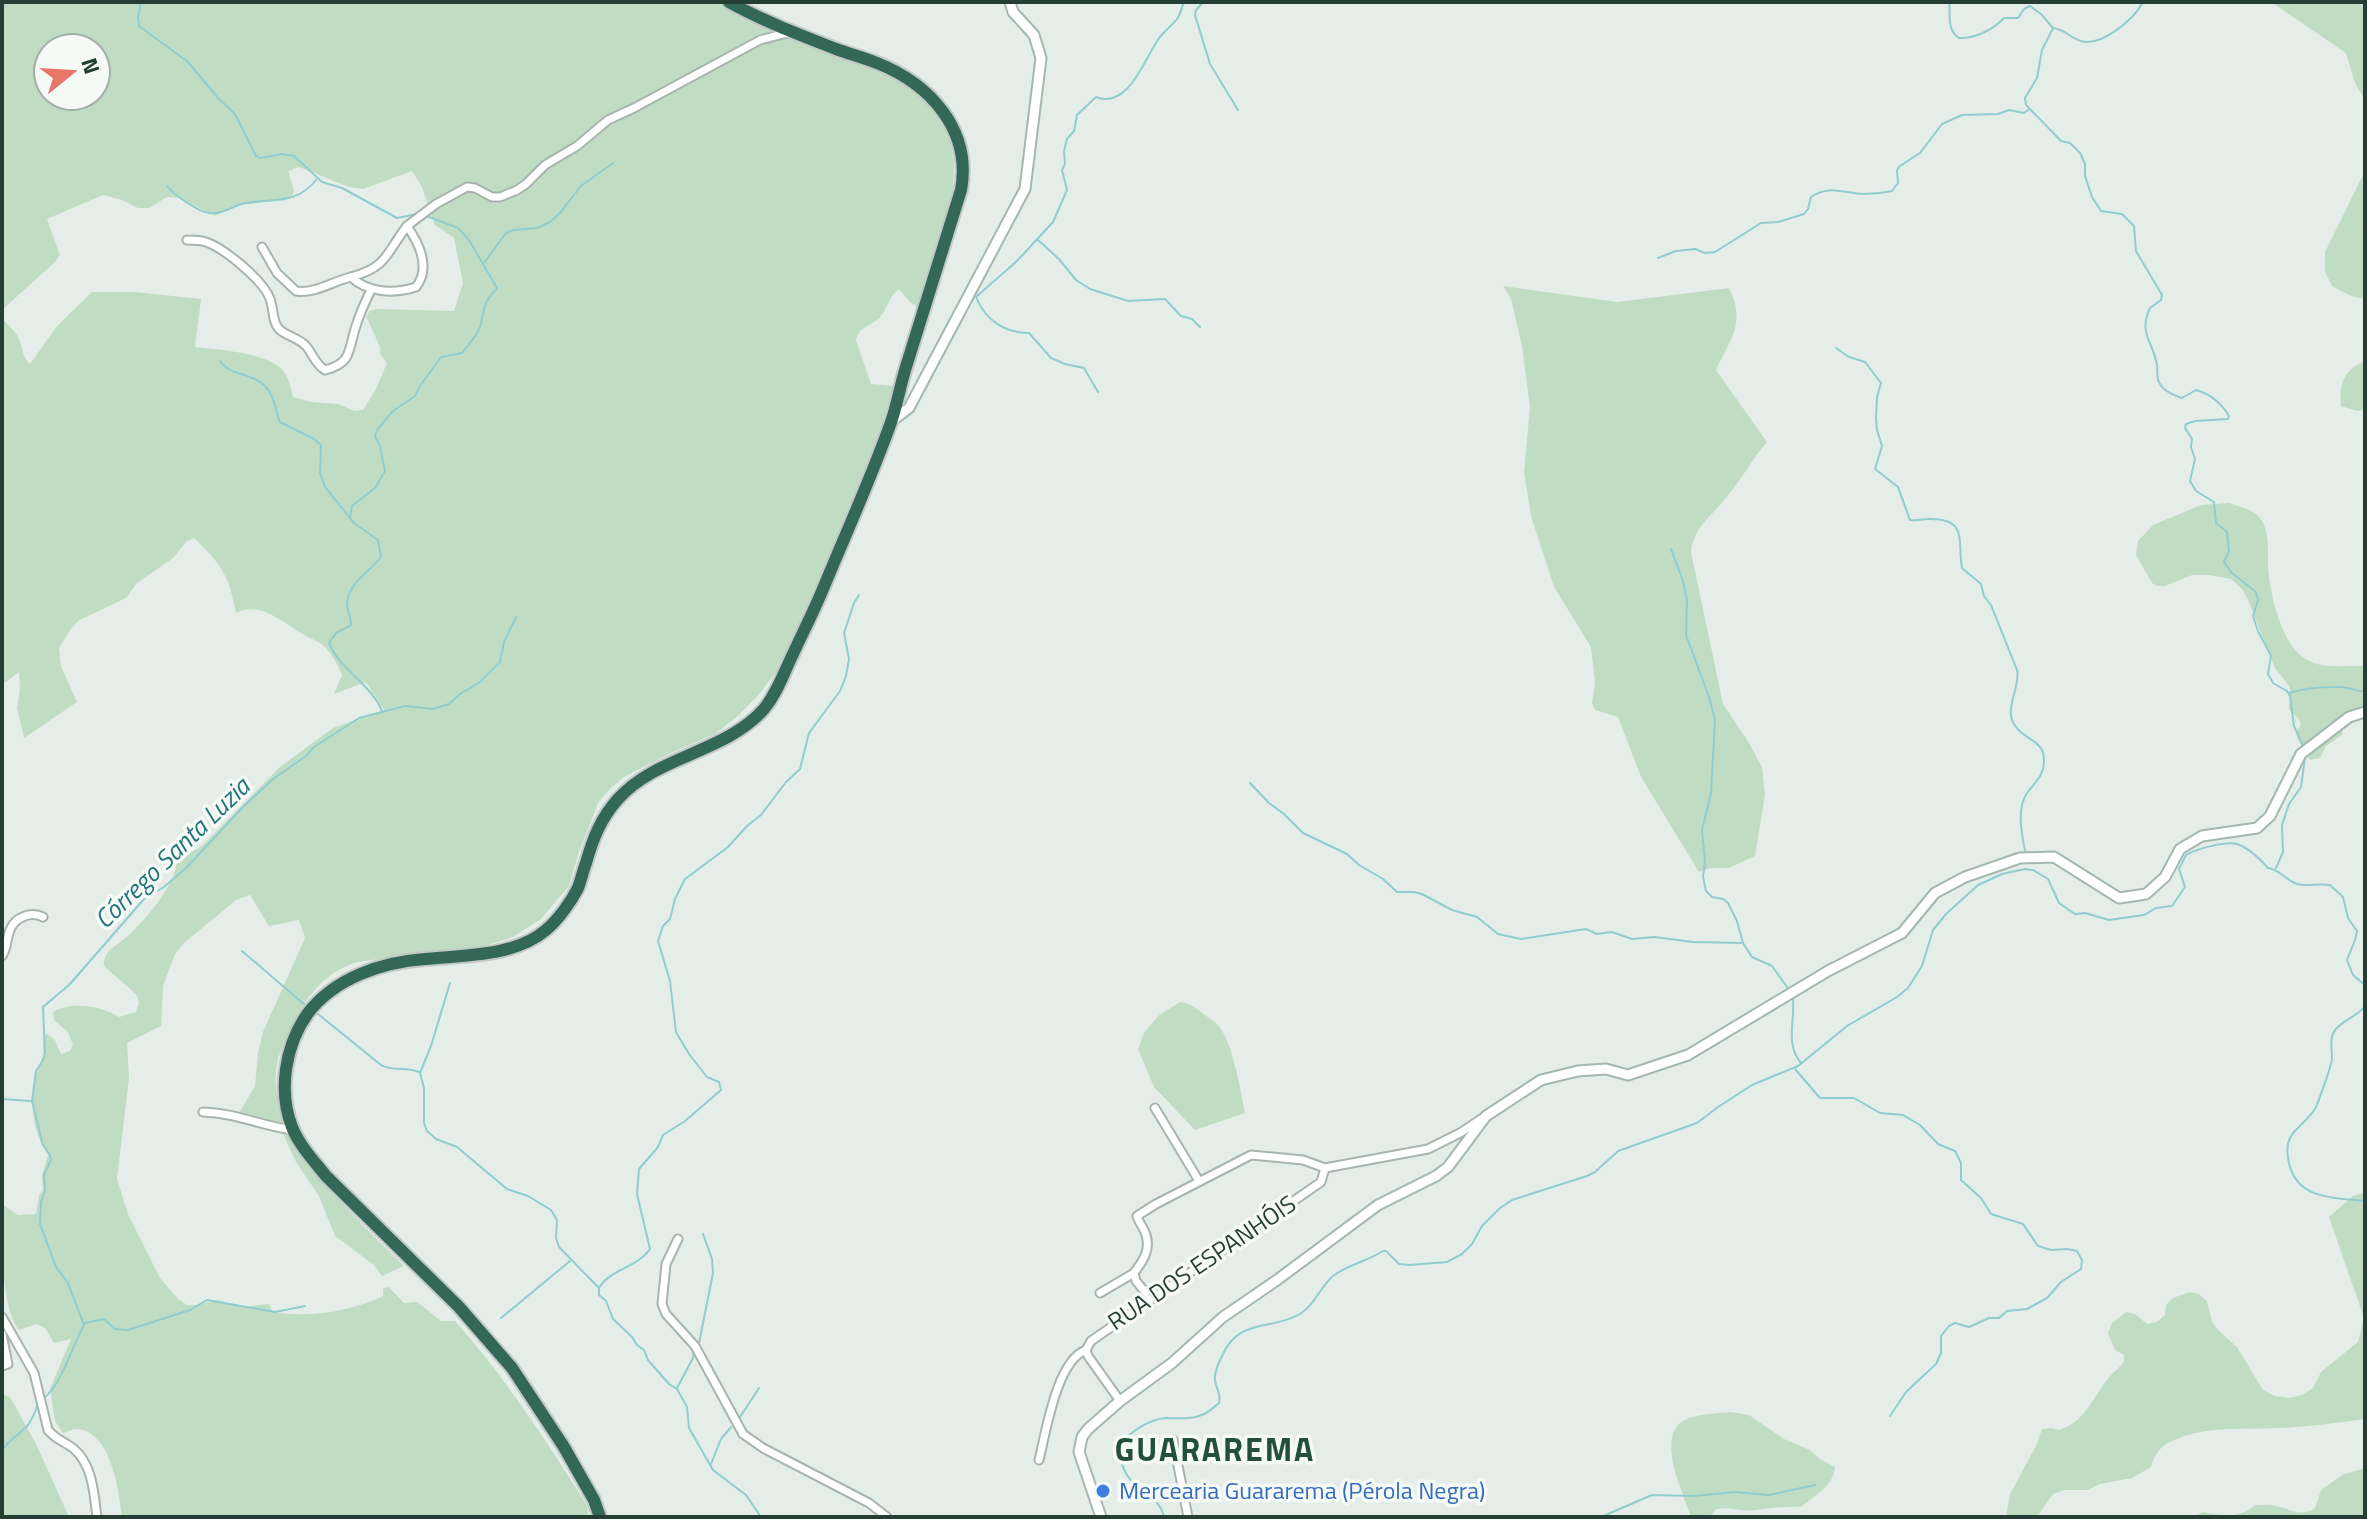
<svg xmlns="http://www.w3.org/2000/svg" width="2367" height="1519" font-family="'Titillium Web',sans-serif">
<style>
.green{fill:#c0ddc3;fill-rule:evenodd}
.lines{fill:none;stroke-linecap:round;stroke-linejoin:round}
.stream{stroke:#91cdce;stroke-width:2}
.street-casing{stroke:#a8b5ae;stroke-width:11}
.secondary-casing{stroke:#a4b8af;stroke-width:13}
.highway-casing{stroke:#c2c9c6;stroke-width:16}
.street{stroke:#fff;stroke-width:7}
.secondary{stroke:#fff;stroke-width:9}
.highway{stroke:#336856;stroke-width:12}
.shop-dot{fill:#3f7fe0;stroke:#f6faf7;stroke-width:3}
.labels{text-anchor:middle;stroke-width:7;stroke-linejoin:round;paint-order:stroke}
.street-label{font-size:24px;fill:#253e34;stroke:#f6faf7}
.shop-label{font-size:24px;fill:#366cbe;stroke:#f6faf7;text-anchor:start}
.water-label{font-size:26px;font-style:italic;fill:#237476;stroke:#f6faf7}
.district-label{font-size:32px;font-weight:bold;letter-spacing:2px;fill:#224f3e;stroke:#f6faf7}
</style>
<rect width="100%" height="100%" fill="#e5ede8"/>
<!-- green -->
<g class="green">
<path d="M2,2H717L766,27L899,73L939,112L950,139L954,160L953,199L923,309L911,303L899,289C889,296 888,308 880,317C871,327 860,325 856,340L871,384L895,386L872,454L801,623L776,672L761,692L740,714L715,734L671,753L624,777L610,789L598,803L578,855L569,886L541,919L513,937L472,950L444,951L433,954L427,952C408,955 390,958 372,960C366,961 360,961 354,963C322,974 302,1002 289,1032C283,1045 277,1058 276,1072C271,1146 357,1217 404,1266L382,1276L374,1265L335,1236L319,1196L296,1162L281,1129L239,1113L255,1086L258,1053L263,1032L305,938L299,920L269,926L250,895L236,900L184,943L175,954L163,986L161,1026L127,1043L129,1078L117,1179L128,1214L160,1278L178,1299L187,1305H196L217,1300L242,1307L269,1304L273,1312C310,1318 349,1312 383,1296V1288L389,1287L404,1303L417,1302L441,1321H455C506,1378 546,1441 587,1505L589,1517H122C119,1491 111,1430 76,1429C72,1429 68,1432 63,1433L55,1421L50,1389L71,1339L54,1343L45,1328L36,1324L19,1330C0,1307 2,1236 2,1204L18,1215L36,1214L39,1195L43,1190L42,1175L48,1155C33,1133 30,1106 35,1080C37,1071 41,1063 43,1055C44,1048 42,1042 44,1035L47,1034L55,1040L61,1054L70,1051L73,1045L68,1032L54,1020L53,1012C72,1001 101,1006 119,1017L136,1012L139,1003L137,995L105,967C104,965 103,963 104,961C106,949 122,942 130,934C147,917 175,886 177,861L203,845L281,766L333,728L384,710L366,682L334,694L342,675C338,665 333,656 326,648C319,641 307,637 299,632C280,620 258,601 236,613C229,575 221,564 194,538L187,541L173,558L137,583L126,598L78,621L70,630L59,648L61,666L77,702L24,738L17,708L20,690L19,672L2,685V317C6,325 15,329 19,339C23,349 22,356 30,364L57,326L92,292H135L201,299L195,347C218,350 271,352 285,373C289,379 291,389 293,397L311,402L338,404L355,411L363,410L376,389L387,363L380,354V347L366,316L370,311L377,309L454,311L463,283L454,238L435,225L422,187L412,171L363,189L349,187L299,167L288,171L294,190L292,197L286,200L236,205L215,216L180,198L167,197L149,208H138L122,200L103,195L47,219L60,255L55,262L2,310ZM48,48H96V96H48Z"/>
<path d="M2271,2H2365V100L2355,83L2346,53Z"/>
<path d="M2365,171V299L2351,296L2332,286L2325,272V252Z"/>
<path d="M1503,286L1617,302L1729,288C1746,323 1731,338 1716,370L1767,442C1753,458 1743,477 1729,494C1714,515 1694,525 1691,552L1723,704L1749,743L1762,767L1765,795L1755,856L1729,868H1710L1699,872L1641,777L1618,717L1595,710L1592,703L1595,683L1591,647L1554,587L1531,516L1524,472L1530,407L1522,346L1511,299Z"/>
<path d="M2363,362H2365V410L2357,411L2341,406C2339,385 2343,371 2363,362Z"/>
<path d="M2229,503C2237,506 2251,509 2257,515C2268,525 2268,542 2268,556C2267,584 2279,641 2304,658C2321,670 2346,665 2365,666V712L2343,717L2342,735L2326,746L2320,758L2310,760L2297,738V730L2301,725L2299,719L2289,710L2290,687L2275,668L2248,600L2242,589L2231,579L2209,575H2192L2165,586H2157L2152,583L2136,555L2138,541L2153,525L2201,505Z"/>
<path d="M1180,1002C1189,1003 1195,1007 1202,1013C1207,1017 1213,1020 1217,1024C1232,1038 1241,1092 1245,1113L1195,1130L1154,1087L1138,1049L1144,1033L1158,1016Z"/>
<path d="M2365,1192V1419C2336,1423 2308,1427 2278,1428C2242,1430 2202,1425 2168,1443C2158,1449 2154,1456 2151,1467L2132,1478L2100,1484L2088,1490H2064L2053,1494L2037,1517H2006L2010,1494L2036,1446L2042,1429L2051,1428L2059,1430C2084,1422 2092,1400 2106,1381C2111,1374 2118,1369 2124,1362V1355L2115,1350L2108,1333L2112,1323L2126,1312L2135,1314L2147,1324L2157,1322L2165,1315L2166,1305L2173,1298L2190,1292L2199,1294L2207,1301L2212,1322L2220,1332L2237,1347L2263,1390L2275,1396L2290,1398L2302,1395L2313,1388L2321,1372L2358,1342L2364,1318L2329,1217L2353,1196Z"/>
<path d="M2,1394L10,1397L37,1446L69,1517H2Z"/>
<path d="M1731,1412L1749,1415L1784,1439L1810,1450L1820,1459L1835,1467C1834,1486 1815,1495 1801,1507C1785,1506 1771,1508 1755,1510C1742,1512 1730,1506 1716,1509L1710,1517H1691C1683,1492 1653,1433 1687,1419C1701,1413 1717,1414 1731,1412Z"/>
<path d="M2365,1468V1517H2195L2202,1512C2221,1515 2241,1519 2255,1505C2261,1505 2269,1504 2276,1506C2292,1509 2299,1518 2315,1508L2321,1490L2342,1475Z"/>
</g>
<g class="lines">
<!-- stream -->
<g class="stream">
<path d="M141,2L138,17L139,26L188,62L218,98L235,114L256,156L260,158L282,154L294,156L322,182L342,188L397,218L417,214"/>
<path d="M1203,2L1196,10L1195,15L1210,64L1238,110"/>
<path d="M1949,2C1951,15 1946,29 1959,38C1975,39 1994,29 2004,18H2018L2024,9L2030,6L2041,14L2053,28C2065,29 2070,38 2081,41C2102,47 2134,19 2143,2"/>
<path d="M2053,28L2042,50L2037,78L2025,98L2026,105L2061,141L2070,143L2080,153L2085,164V176L2092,197L2101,211L2122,214L2134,226L2136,251L2162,295L2161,300L2150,308C2138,334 2153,341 2157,365C2158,372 2156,378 2160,384C2165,392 2174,395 2182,398L2196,390C2210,394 2222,404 2229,416L2228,419L2195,421L2186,424L2185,428L2192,439L2191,447L2195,459L2190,481L2196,491L2214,502L2216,523L2227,532L2229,551L2224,562L2232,573L2256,592L2258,600L2253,616L2258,631L2271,656L2268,674L2273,683L2287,691L2290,696L2294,726L2304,748"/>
<path d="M167,186C174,195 199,212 209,213C222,215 234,205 246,203C274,198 296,205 316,180"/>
<path d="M1038,240L1059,259L1076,280L1090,289L1128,301L1165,299L1181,316L1192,319L1200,327"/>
<path d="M1658,258L1676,251L1695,249L1705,253L1715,252L1761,223L1778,222L1804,214L1808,209L1811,197C1829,184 1845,194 1864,194C1873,194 1883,193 1892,191L1898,183L1897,170L1900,166L1920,153L1942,124L1962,115L1998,114L2009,110L2024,113L2028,110"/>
<path d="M484,263L506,233L513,230L537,228L550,222L560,213L581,186L613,163"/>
<path d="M1836,348L1849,357L1865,362L1881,383L1877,397L1876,419L1877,430L1882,446L1875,469L1898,487L1910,520C1917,521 1921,519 1928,519C1969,518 1957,541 1962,568L1981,584L1984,596L1991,605L2017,670C2021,686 2004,708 2014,724C2022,740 2045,739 2044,761C2044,776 2035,782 2027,793C2016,809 2022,837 2026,855"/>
<path d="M220,361C230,376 253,373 265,386C275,396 275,410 280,422L314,439L321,445L320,473L325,487L354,523L378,540L381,557C370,572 346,584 347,606C348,613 351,617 351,625L336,633L329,643C340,670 371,684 382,711"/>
<path d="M1098,392L1084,368L1065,364L1051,358L1029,333C1005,333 985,320 976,297L1017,261L1053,222L1067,190L1062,170L1065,164L1064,151L1067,139L1074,131L1077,115L1096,97C1127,109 1143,63 1156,43C1161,33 1170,28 1177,19C1181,14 1181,8 1184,2"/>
<path d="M350,517L352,506L375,488L385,471L380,446L375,436L377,430L393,411L415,396L420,386L441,357L462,353C468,345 479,334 481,324C484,306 484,303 497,288L469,240L458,228L424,215"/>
<path d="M1671,549L1683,581L1687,601L1686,635L1709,697L1715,720L1711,793L1702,830L1705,862L1703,877L1706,891L1712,897L1723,899L1728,903L1737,921L1743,943L1752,957L1772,966L1787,987"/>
<path d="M2289,693C2304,688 2321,687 2337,687C2347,686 2356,691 2365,692"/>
<path d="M1250,783L1269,803L1284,814L1303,833L1347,854L1359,865L1383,879L1397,892H1414L1422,894L1452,910L1477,917L1498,934L1521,939L1586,929L1597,934L1612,932L1632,939L1654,937L1693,942L1743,943"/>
<path d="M2276,868L2283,852L2282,825L2289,804L2301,787L2305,758"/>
<path d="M242,951L305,1005"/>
<path d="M450,983L431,1046L420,1073L424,1088V1123L427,1131L436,1139L457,1147L507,1189L528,1196L551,1210L557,1220L556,1238L559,1247L599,1288V1295L606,1301L613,1319L632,1337L637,1345L644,1350L648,1360L669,1384L677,1389L687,1407L689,1428L713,1470L746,1495L761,1517"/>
<path d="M1793,999C1795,1021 1785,1044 1801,1063"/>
<path d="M2365,1006C2357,1017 2344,1019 2336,1029C2329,1037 2332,1049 2332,1058C2332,1066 2320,1096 2317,1105C2312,1118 2296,1126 2290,1138C2286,1146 2287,1155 2289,1163C2297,1200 2335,1198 2365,1201"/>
<path d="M318,1014L381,1065C393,1072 407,1066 419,1072"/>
<path d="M1795,1069L1820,1098H1854L1880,1113L1903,1115L1920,1125L1938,1144L1955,1151L1961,1163V1180L1981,1198L1991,1214L2023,1224L2038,1246L2051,1250L2067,1249L2077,1251L2082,1260L2081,1269L2061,1282L2047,1298L2027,1309L2007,1311L1999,1318H1989L1969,1327L1955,1323L1949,1326L1941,1336V1353L1936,1364L1906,1392L1890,1416"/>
<path d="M2,1099L31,1101"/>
<path d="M599,1288C610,1269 637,1268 650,1249L637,1194L639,1169L658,1147L663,1135L685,1121L721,1090L719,1082L707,1077L689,1054L676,1032L670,981L658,941L663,926L670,919L675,899L685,879L728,847L747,826L761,815L786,782L800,769L809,733L840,691L846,676L849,659L844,633L854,603L859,595"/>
<path d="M501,1318L570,1261"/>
<path d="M85,1323L104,1319L115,1329L128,1330L190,1310L207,1300L275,1312L305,1306"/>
<path d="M699,1343L713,1273L712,1259L703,1234"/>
<path d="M677,1388L693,1358L694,1350"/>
<path d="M44,1398C62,1384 72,1346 84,1325L68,1283L56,1267L40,1224L41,1202L45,1191L44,1175L51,1160L50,1155L43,1145L32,1101L36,1071L43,1060L45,1053L43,1007L70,984L144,899L164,887L186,868L242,808L273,779L306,756L314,747L359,718L405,706L433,709L449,704L460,694L480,682L500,662L504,642L516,617"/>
<path d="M740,1417L759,1388"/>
<path d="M2,1451C8,1440 18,1436 27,1426C33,1419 35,1411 39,1402"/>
<path d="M711,1464L721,1439L731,1427"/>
<path d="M1164,1517C1160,1497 1140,1493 1129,1478C1122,1469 1120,1458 1118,1447C1128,1433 1149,1419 1166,1418C1178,1418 1192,1420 1204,1414C1209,1412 1214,1407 1219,1403C1222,1394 1216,1390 1215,1380C1214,1373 1219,1362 1222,1356C1239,1317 1271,1331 1300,1314C1315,1305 1320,1287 1333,1276C1347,1265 1368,1261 1383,1251H1386L1399,1264L1409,1265L1447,1262L1462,1254L1472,1244L1482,1226L1500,1208L1512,1200L1587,1176L1595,1172L1618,1151L1697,1123L1718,1107L1752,1085L1798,1066L1847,1026L1897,997L1908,988L1922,966L1933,930L1946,914L1978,885L2002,874L2025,869L2033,870L2048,879L2059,903L2075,914L2085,913L2109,920L2144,915L2156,908L2172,906L2185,887L2179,869L2186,855C2196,849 2225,841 2237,844C2249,848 2260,859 2268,868C2279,869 2286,880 2297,884C2307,887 2319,883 2330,885L2343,897L2348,918L2357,931L2355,940L2347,960L2353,975L2365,985"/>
<path d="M1601,1517L1652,1495L1693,1496L1735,1492L1769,1495L1815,1485"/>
</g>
<defs>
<g id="street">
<path d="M187,240C193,240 200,240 206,242C224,248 264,281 270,299C274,309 272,322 279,329C286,336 299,338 306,346C313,354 315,364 325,370C353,363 348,349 356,326C360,313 365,302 371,290"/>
<path d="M262,247L277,273L296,291C315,294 333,281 351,277C368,293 394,294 416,287C431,268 419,243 407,226L436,204L467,187L475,188L492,197H500L517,190L526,184L545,165L577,146L608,120L634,108L760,40L791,32"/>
<path d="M351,277C388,267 386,253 407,226"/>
<path d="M2,956C8,947 6,939 10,930C15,917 31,911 43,917"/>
<path d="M1155,1108L1199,1181"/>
<path d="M203,1112C237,1113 261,1126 293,1130"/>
<path d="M678,1239L666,1264L662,1304L666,1314L695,1346L743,1434L763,1448L869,1503L887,1517"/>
<path d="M1100,1293L1134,1273"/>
<path d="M1150,1298L1136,1281L1134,1273C1142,1262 1151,1251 1146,1235C1144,1228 1139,1223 1137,1216L1156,1204L1251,1155L1303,1160L1325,1168L1428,1149L1460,1133L1481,1119"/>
<path d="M2,1317L34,1373L48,1430C55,1439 65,1442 74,1449C93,1465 94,1495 97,1517"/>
<path d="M2,1334L8,1364L2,1366"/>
<path d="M1120,1401L1088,1356L1086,1350L1091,1341L1321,1182L1325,1168"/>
<path d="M1173,1440L1188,1517"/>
<path d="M1039,1460C1046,1432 1057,1360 1086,1350"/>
</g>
<g id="secondary">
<path d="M892,421L909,408L1025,189L1041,58L1034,35L1013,12L1010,2"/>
<path d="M1101,1517L1079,1452L1082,1437L1088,1429L1120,1401L1172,1363L1223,1317L1277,1280L1378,1205L1436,1176L1448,1167L1486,1116L1541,1080L1578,1071L1606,1069L1628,1075L1688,1055L1828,971L1902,933L1935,893L1965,877L2020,858L2054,857L2119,898L2146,894L2165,877L2180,849L2202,836L2257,828L2270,816L2301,754L2349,717L2365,712"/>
</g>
<path id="highway" d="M600,1517L594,1500L564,1447L512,1368L459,1307L326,1176C314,1161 299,1145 292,1127C278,1091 285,1045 308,1013C335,978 382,962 425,959C464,955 514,957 546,930C558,920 571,902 578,888C581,880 583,871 586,863C593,838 601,818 618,799C658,755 725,753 764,709C777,693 783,675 792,656C803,632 815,609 825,584C847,531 871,478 890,425C897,406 900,386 906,367C924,308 943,249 961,190C972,130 930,84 877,63C864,58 850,54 836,49C800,35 763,21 729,2"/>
</defs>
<!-- street casing -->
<use href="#street" class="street-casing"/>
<!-- secondary casing -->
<use href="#secondary" class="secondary-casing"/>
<!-- highway casing -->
<use href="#highway" class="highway-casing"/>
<!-- street -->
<use href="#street" class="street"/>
<!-- secondary -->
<use href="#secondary" class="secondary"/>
<!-- highway -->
<use href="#highway" class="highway"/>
</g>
<!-- markers -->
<circle class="shop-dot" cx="1103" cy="1491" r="8"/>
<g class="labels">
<!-- street labels -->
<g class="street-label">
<text transform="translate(1202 1263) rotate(-34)" y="8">RUA DOS ESPANHÓIS</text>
</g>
<!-- shop labels -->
<g class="shop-label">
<text x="1119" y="1499">Mercearia Guararema (Pérola Negra)</text>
</g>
<!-- water labels -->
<g class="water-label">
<text transform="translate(172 853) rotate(-44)" y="9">Córrego Santa Luzia</text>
</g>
<!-- district labels -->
<g class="district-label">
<text x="1215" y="1461">GUARAREMA</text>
</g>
</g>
<!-- border -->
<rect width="2367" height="1519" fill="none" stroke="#253e34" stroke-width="8"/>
<!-- north arrow -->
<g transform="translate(72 72) rotate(72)"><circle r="38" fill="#f6faf7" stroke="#a2afa9" stroke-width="2"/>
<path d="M0-6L14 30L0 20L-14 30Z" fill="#e97568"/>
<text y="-12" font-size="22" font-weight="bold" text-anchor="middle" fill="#253e34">N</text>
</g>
</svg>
